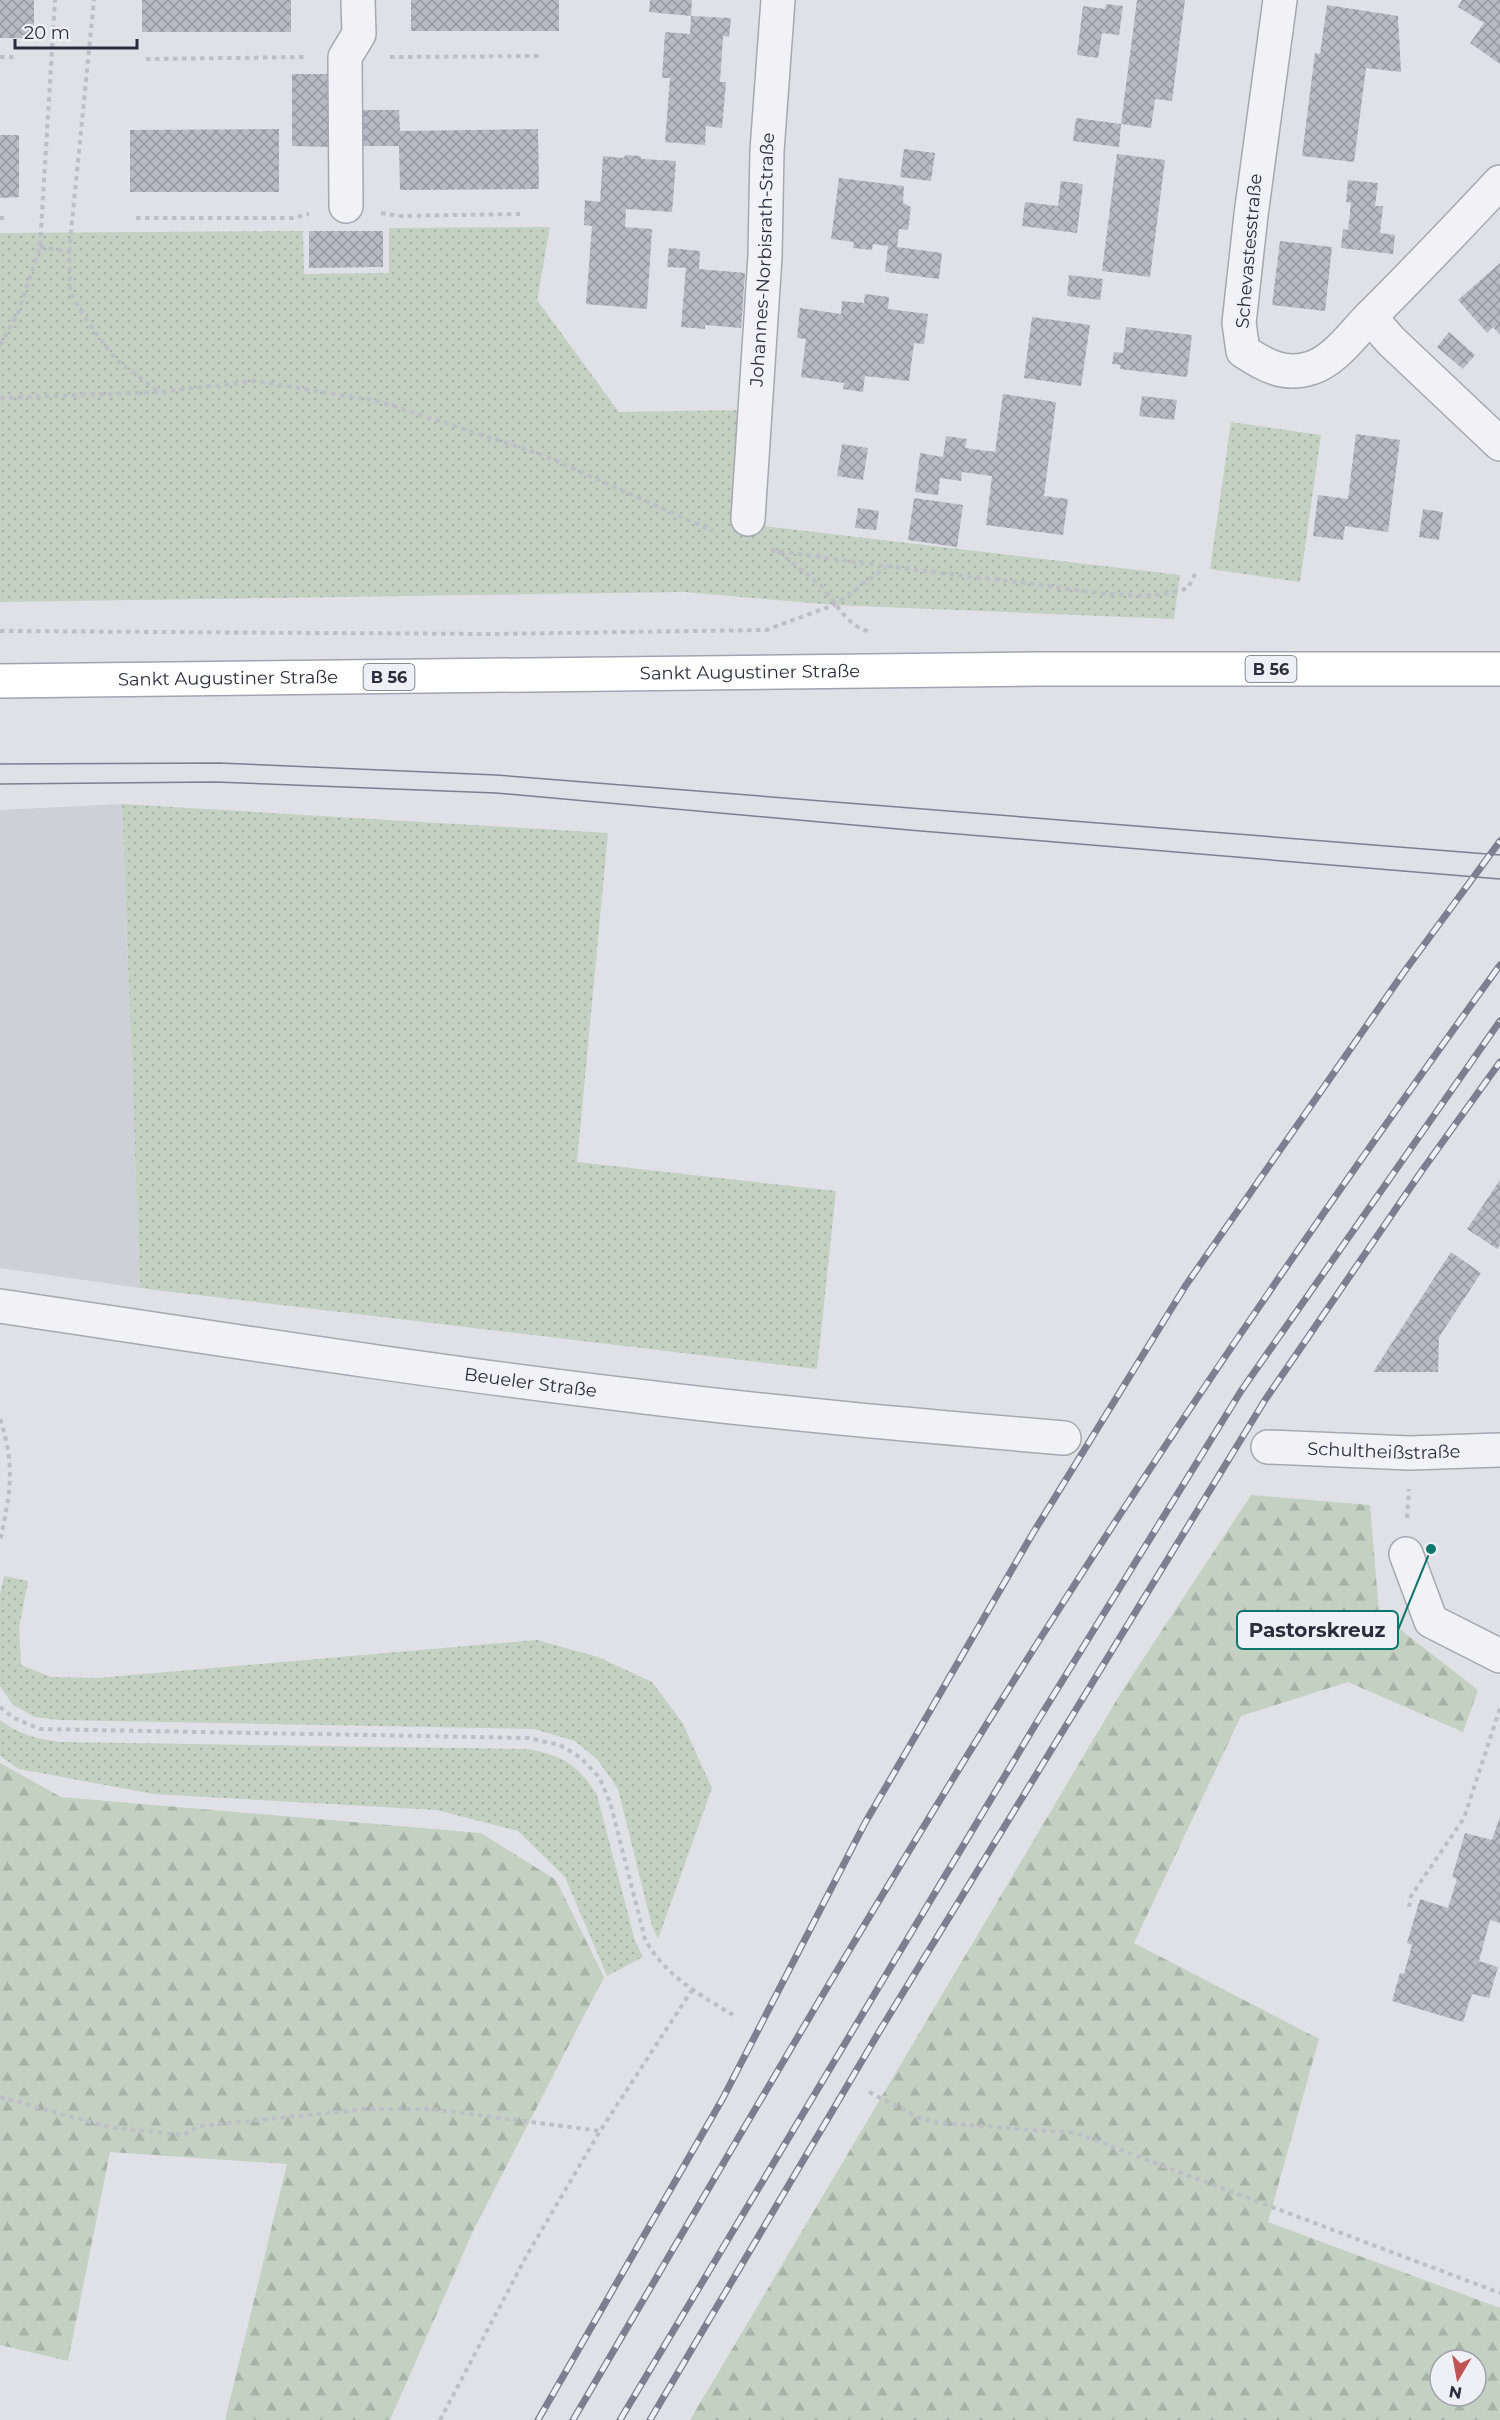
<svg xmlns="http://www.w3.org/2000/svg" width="1500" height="2420" font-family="Montserrat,sans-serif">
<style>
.built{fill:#ced0d8}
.grass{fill:url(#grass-dots)}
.forest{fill:url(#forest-firs);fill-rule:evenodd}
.building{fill:url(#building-cross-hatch)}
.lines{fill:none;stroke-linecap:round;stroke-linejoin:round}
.minor-casing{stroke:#a6a8b0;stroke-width:36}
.major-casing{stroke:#a0a4b1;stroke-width:36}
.path{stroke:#bebfc6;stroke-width:4;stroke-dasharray:4.5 4.5;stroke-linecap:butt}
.minor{stroke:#f2f2f6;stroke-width:33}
.major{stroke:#fff;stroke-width:33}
.tram{stroke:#7b7f8f;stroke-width:1.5}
.rail-casing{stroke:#7b7f8f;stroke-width:7}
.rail{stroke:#eff0f5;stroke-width:4.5;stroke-dasharray:14;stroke-linecap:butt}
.labels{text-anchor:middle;stroke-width:6;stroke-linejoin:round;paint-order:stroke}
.shield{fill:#eff0f5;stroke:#656874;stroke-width:1.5}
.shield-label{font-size:16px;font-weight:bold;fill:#2a2e3c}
.street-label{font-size:18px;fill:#2a2e3c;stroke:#eff0f5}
.leader{fill:none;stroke:#0f766e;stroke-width:2}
.callout-dot{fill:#0f766e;stroke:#eff0f5;stroke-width:2}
.callout{fill:#eff0f5;stroke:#0f766e;stroke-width:2}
.callout-label{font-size:20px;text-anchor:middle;font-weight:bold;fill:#2a2e3c}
</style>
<defs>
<pattern id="grass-dots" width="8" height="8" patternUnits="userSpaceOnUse" patternTransform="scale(1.5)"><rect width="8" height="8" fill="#c3d0c2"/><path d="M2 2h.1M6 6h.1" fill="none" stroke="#a8b3a8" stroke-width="1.8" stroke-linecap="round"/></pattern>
<pattern id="forest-firs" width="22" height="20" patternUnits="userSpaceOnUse" patternTransform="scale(1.5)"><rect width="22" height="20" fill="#c3d0c2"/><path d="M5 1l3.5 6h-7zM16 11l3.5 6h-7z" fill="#a8b3a8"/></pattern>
<pattern id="building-cross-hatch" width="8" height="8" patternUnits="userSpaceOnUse" patternTransform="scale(1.5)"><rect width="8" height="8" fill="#b7bac3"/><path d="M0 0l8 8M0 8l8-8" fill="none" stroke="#9598a0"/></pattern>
</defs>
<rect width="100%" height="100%" fill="#e0e1e7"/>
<!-- built -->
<path class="built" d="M122,804L140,1288L0,1268V810Z"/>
<!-- grass -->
<g class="grass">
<path d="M550,227L537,300L619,412L746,410L738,523L1180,575L1174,619L834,605L684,592L0,602V233L303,231L304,274L389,273V228Z"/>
<path d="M1231,422L1321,435L1300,582L1210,569Z"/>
<path d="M122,804L608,833L577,1162L836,1191L817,1369L140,1288Z"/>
<path d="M4,1576L28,1581L19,1628L21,1665L51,1677L98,1678L537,1640L598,1657L652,1682L682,1722L712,1788L658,1939L652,1926L618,1789L597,1759L575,1741L534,1729L58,1720L35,1717L13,1705L0,1686V1594Z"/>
<path d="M0,1720C18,1734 37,1739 60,1742L528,1749C564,1756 578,1765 597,1795L635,1941L643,1957L607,1976L565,1877L518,1831L437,1810L154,1794L19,1769L0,1756Z"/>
</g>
<!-- forest -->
<g class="forest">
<path d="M1251,1495L1370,1505L1379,1613L1478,1690L1463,1732L1348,1682L1241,1716L1134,1943L1319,2039L1268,2222L1500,2308V2420H690L1122,1691ZM1440,2360H1476V2396H1440Z"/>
<path d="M0,1763L61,1797L481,1833L556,1880L604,1977L474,2229L390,2420H225L287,2164L110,2152L68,2361L0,2345Z"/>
</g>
<!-- building -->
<g class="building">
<rect x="0" y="0" width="34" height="38"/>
<rect x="142" y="0" width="149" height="32"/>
<rect x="411" y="0" width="148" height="31"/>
<path d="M650,0H692L691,16L649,12Z"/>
<path d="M1137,0H1185L1172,101L1155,99L1151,128L1121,124Z"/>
<path d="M1462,0H1500V64L1470,43L1484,23L1458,7Z"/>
<path d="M1106,4L1123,6L1119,35L1102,33L1098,58L1077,55L1083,6L1105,9Z"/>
<path d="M1327,5L1398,16L1401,72L1366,68L1354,162L1302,156L1315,53L1320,54Z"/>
<path d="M691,16L731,18L729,37L723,36L720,82H726L722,128L706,126L705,145L665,142L670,78H662L665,32L690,34Z"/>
<path d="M292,74H330L329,147L292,146Z"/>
<path d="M362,110H399L400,131L538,129L539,189L400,190L399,146H362Z"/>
<path d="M1076,118L1121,124L1119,147L1073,141Z"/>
<path d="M279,129V192H130V130Z"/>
<path d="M0,135H19V197L0,198Z"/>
<path d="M904,149L935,153L931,181L900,177Z"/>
<path d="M1117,154L1165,160L1150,277L1102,271Z"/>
<path d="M626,155L640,156L642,159L676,161L672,212L626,209L625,227L652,229L647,309L586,304L592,226L584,225L585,200L600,202L603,156L623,158Z"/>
<path d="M839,178L904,186L903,203L911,207L908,230L899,229L897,247L942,253L939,279L885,272L888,246L873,244L872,250L853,248L854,242L831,239Z"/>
<path d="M1348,180L1378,183L1375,206H1383L1380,233L1395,235L1393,254L1341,248L1343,229L1348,230L1351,203L1346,202Z"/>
<path d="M1061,181L1083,184L1077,233L1022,226L1025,202L1058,206Z"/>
<path d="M309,231H383V267L309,268Z"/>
<path d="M1280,241L1332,247L1325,311L1272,305Z"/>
<path d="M669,248L700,251L699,269L745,273L741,328L705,325V329L681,327L686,268L667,267Z"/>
<path d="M1500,263V335L1493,327L1487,333L1458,300Z"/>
<path d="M1069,275L1103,279L1100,300L1067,296Z"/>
<path d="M865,294L889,297L888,309L928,314L924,344L914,343L909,381L865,376L863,392L843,389L844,383L801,377L806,339L797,338L800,308L841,314L842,301L864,303Z"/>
<path d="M1032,317L1090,325L1081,386L1024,378Z"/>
<path d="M1126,327L1192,335L1187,377L1120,369L1121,365L1112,364L1114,352L1123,353Z"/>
<path d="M1449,332L1475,355L1463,369L1437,347Z"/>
<path d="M1003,394L1056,402L1044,496L1068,499L1063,535L986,525L992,476L962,472L961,481L940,478L938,495L915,492L920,453L943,457L946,436L967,439L965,448L995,452Z"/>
<path d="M1142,396L1177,400L1174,420L1139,416Z"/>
<path d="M1356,434L1400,440L1388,532L1345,526L1343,540L1313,536L1318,495L1348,499Z"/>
<path d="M842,444L868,448L863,480L837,476Z"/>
<path d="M914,498L963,505L957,547L908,540Z"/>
<path d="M858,508L879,511L876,530L855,528Z"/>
<path d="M1423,509L1443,512L1439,540L1419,537Z"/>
<path d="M1500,1180V1245L1497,1249L1467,1229Z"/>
<path d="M1451,1252L1481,1273L1439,1337L1438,1372H1373Z"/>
<path d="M1500,1817V1923L1490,1920L1479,1961L1498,1967L1489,1998L1472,1994L1463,2022L1392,2001L1400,1973L1404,1974L1412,1945L1407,1943L1420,1899L1448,1908L1457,1879L1452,1877L1465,1833L1492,1840Z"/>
</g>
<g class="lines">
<defs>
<g id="minor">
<path d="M1280,0L1251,215L1239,323L1243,351C1264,365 1285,377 1311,368C1334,361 1353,334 1369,318C1414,273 1457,228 1500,182"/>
<path d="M346,206L345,57L359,34L358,0"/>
<path d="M1370,317L1391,341L1500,444"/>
<path id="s1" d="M748,519L765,256L767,151L778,0"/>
<path id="s2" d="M0,1306C215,1338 430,1372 645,1397C784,1414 924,1426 1064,1438"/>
<path id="s3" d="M1268,1447L1410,1453L1500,1450"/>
<path d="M1406,1554L1431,1621L1500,1656"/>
</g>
<g id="major">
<path id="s4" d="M0,681L1041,669H1500"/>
</g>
</defs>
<!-- minor casing -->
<use href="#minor" class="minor-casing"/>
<!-- major casing -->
<use href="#major" class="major-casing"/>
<!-- path -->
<g class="path">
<path d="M0,57H18"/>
<path d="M390,57L543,56"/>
<path d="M146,59L308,57"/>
<path d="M381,213L400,216L520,214"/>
<path d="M0,218H4"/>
<path d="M136,218H293L309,214"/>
<path d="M40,247L69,252L70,293L90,325L116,360L158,391"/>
<path d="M69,252L94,0"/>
<path d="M0,345L18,313L40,247L55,0"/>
<path d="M0,398L159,392L255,381L378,401L543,455L713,531"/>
<path d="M771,550C859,563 946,574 1034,584C1081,590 1143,604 1188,588L1197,570"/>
<path d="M778,551C792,563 807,573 820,585C836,601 845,625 868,631"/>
<path d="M0,631L489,634L766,630L834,605L885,568"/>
<path d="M0,1419C16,1466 10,1495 0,1541"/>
<path d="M1407,1518L1409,1489"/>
<path d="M0,1707L14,1718L40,1729L528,1738L560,1745L581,1758L599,1777L610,1802L645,1939C664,1975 700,1995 733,2015"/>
<path d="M1409,1907L1411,1896L1464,1818L1500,1708"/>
<path d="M869,2092L919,2118L940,2123L1076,2133L1500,2293"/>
<path d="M0,2097L108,2127L183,2135L200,2126L367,2109H431L600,2131"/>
<path d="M440,2420L527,2255L600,2131L692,1990"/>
</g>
<!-- minor -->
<use href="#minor" class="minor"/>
<!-- major -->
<use href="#major" class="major"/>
<!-- tram -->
<g class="tram">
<path d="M0,764L219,763L496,775L1500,855"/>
<path d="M0,784L215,782L496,793L909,830L1500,879"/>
</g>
<defs>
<g id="rail">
<path d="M538,2420L723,2098L865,1823L1033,1533L1186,1285L1404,972L1500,841"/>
<path d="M573,2420C728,2156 881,1890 1045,1631C1189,1404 1342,1183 1500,965"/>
<path d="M620,2420L1040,1717L1241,1391L1500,1021"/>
<path d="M650,2420L879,2032L1265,1400L1421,1172L1500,1062"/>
</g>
</defs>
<!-- rail casing -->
<use href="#rail" class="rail-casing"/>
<!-- rail -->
<use href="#rail" class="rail"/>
</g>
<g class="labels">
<!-- shield labels -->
<g class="shield">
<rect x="1245.5" y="656" width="51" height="26" rx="4.5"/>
<rect x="363.5" y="664" width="51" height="26" rx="4.5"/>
</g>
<g class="shield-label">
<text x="1271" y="675">B 56</text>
<text x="389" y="683">B 56</text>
</g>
<!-- street labels -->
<g class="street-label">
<text transform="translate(1249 251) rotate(-85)" y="6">Schevastesstraße</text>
<text dy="6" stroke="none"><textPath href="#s1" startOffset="260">Johannes-Norbisrath-Straße</textPath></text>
<text dy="6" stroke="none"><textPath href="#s4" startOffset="750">Sankt Augustiner Straße</textPath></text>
<text dy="6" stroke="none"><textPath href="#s4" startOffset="228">Sankt Augustiner Straße</textPath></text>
<text dy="6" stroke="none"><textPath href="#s2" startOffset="536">Beueler Straße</textPath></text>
<text dy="6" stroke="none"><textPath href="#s3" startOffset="116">Schultheißstraße</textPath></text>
</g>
</g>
<!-- callouts -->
<path class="leader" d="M1431 1549L1398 1630"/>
<circle class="callout-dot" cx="1431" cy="1549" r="6"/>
<rect class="callout" x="1237" y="1611" width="161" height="38" rx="6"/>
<g class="callout-label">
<text x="1317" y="1637">Pastorskreuz</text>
</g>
<!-- north arrow -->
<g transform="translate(1458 2378) rotate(190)"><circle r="28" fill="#eff0f5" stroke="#a0a2ab" stroke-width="1.5"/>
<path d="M0-4.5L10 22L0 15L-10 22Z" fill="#be5453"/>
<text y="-9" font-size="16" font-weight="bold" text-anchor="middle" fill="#2a2e3c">N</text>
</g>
<!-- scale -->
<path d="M15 39v9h122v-9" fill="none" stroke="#2a2e3c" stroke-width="3"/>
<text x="24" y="39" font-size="18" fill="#2a2e3c" stroke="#eff0f5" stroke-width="4.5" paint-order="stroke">20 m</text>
</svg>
